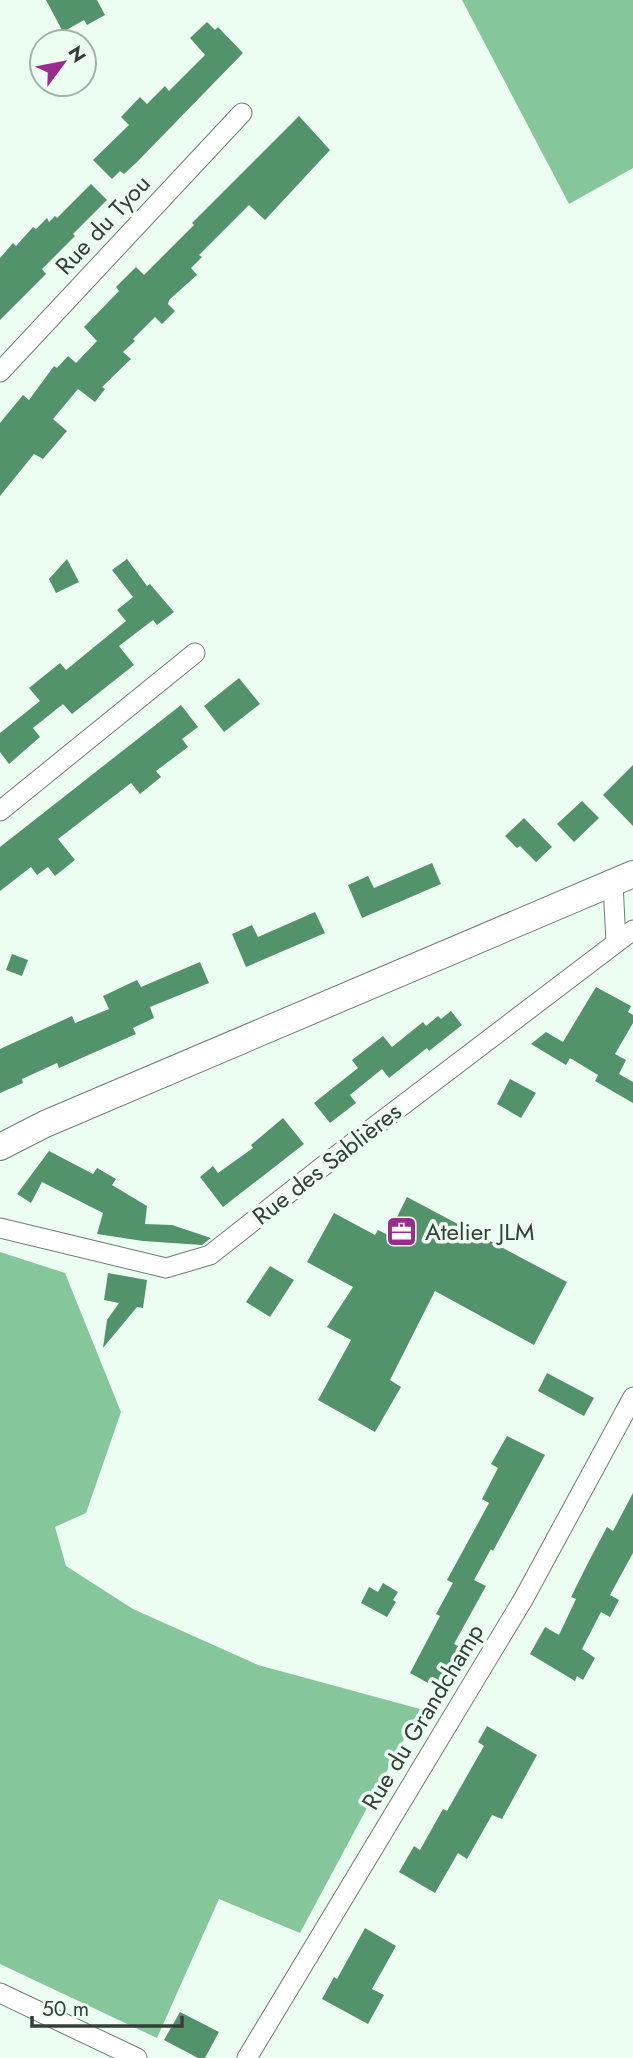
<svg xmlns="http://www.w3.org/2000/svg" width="633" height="2058" font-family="Jost,sans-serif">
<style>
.forest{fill:#85c79b}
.building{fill:#52936b}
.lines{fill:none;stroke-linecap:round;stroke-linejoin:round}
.minor-casing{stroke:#6e7e73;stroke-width:21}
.secondary-casing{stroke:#6e7e73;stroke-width:28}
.minor{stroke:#fff;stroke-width:19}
.secondary{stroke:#fff;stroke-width:26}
.labels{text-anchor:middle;stroke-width:7;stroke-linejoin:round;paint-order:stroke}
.street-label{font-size:24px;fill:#363e39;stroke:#ebfef1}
.poi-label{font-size:24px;fill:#363e39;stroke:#ebfef1;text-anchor:start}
</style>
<rect width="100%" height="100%" fill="#ebfef1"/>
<!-- forest -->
<g class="forest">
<path d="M462,0H633V168L569,204Z"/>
<path d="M0,1252L65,1273L121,1412L86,1513L55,1527L66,1566L133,1609L258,1665L420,1709L300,1933L219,1899L157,2038L0,1964Z"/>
</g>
<!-- building -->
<g class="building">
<path d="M46,0H97L105,15L87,25L84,20L63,32Z"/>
<path d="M207,22L215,30L218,27L243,53L137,162L124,174L120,171L112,179L93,160L129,125L121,117L140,97L147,104L165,86L169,91L205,55L190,38Z"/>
<path d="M299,116L330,150L265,220L249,205L199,255L202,257L191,268L197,275L169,300L168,304L175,311L162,324L155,317L133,339L135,341L123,352L131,359L102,387L105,389L95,402L78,389L53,419L67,431L43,459L34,454L0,496V423L23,395L29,400L54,366L57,368L68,356L76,363L97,341L84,327L119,291L116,287L136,267L144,275L194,225L192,223Z"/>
<path d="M91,184L107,200L73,234L75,236L42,269L46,274L0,320V258L13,243L16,246L33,227L36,229L47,218L49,222L55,216L57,218Z"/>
<path d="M67,559L79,582L56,593L49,579Z"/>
<path d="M127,559L147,586L150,584L174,612L157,625L153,620L119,646L134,665L72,714L63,704L33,728L40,737L9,764L0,752V733L40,701L29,688L60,663L66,670L126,621L117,610L133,597L112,570Z"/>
<path d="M239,678L260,704L224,732L204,706Z"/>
<path d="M181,705L198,727L182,739L188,747L156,771L161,777L140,794L131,783L58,839L75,860L55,876L48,867L37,875L31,867L0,891V847Z"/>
<path d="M633,765V826L603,795Z"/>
<path d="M582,801L599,818L574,842L557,824Z"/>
<path d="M524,818L552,847L536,862L520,846L517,848L505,836Z"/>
<path d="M432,863L441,884L362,918L348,885L368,876L374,888Z"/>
<path d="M315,912L325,933L246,967L232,934L252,925L258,937Z"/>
<path d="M12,954L28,960L22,976L6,970Z"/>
<path d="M200,962L209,983L150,1007L154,1018L133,1028L136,1034L59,1068L57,1063L22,1079L23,1083L0,1093V1049L72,1016L75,1023L109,1009L103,996L137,980L141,987Z"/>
<path d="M596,987L631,1006L628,1012L633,1015V1023L615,1054L626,1060L619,1074L633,1082V1103L595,1081L598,1075L570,1058L566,1065L531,1044L546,1032L563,1042Z"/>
<path d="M451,1011L462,1025L429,1051L427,1048L389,1078L382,1069L350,1095L356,1103L330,1123L314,1103L358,1068L352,1060L383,1036L392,1047L423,1022L426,1026L438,1016L441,1019Z"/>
<path d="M510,1079L536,1093L521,1118L497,1104Z"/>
<path d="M283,1118L304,1144L223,1207L200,1177L213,1166L218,1173L253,1148L251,1145Z"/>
<path d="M49,1151L93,1174L97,1168L116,1179L112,1185L147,1206L145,1224L172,1225L211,1238L202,1245L143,1241L97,1234L103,1213L42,1182L31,1203L17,1194Z"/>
<path d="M407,1197L567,1282L534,1345L435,1291L390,1380L401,1387L375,1432L318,1400L351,1340L327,1327L353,1287L307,1262L334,1213L375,1235L378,1230L388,1235Z"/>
<path d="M270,1266L294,1280L270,1317L246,1302Z"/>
<path d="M108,1273L147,1280L143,1308L137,1307L103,1348L107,1320L119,1303L104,1300Z"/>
<path d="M547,1373L594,1398L584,1416L538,1391Z"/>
<path d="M507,1436L545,1455L493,1551L491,1549L474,1580L486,1586L454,1644L460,1647L437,1688L410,1673L440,1616L436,1614L453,1583L447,1580L489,1503L482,1499L498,1468L491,1464Z"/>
<path d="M633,1493V1553L610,1595L619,1600L610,1617L601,1612L582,1649L595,1658L583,1680L577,1676L575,1681L530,1654L545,1627L559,1635L576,1599L571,1597L589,1561L607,1527L613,1531Z"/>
<path d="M383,1583L398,1592L393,1600L396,1602L387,1617L361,1603L369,1587L378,1592Z"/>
<path d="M487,1726L537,1755L502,1819L492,1815L467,1859L458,1853L435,1893L399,1872L414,1846L420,1850L443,1809L447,1811L484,1746L478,1742Z"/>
<path d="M365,1928L396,1946L372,1989L384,1995L368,2024L322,1999L334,1977L337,1979Z"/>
<path d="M180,2012L219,2032L205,2058H198L164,2040Z"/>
</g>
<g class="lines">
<defs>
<g id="minor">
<path d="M0,372L242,113"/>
<path d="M0,811L195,653"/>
<path d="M613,883L616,943"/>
<path d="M0,1228L166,1268L210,1255L345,1149L633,930"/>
<path d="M0,1993L137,2058"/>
<path d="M247,2058L524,1598L633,1397"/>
</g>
<path id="secondary" d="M0,1147L45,1124L633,874"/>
</defs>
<!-- minor casing -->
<use href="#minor" class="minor-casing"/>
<!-- secondary casing -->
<use href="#secondary" class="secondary-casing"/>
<!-- minor -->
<use href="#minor" class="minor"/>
<!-- secondary -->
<use href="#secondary" class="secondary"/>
</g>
<!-- icons -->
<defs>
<symbol id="office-square" viewBox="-11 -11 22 22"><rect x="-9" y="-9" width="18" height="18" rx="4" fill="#9c2c8b" stroke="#ebfef1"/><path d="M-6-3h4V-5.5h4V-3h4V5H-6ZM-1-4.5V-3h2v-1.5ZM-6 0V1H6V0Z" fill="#fff"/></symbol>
</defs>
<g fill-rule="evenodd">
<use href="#office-square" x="384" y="1214" width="35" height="35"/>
</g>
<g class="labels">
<!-- street labels -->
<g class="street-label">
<text transform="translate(103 225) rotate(-47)" y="8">Rue du Tyou</text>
<text transform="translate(327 1164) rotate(-38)" y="8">Rue des Sablières</text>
<text transform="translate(423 1717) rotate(-59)" y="8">Rue du Grandchamp</text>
</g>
<!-- poi labels -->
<g class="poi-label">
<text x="425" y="1240">Atelier JLM</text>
</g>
</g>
<!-- north arrow -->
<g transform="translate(63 63) rotate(58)"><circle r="33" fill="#ebfef1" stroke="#a3b1a7" stroke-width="2"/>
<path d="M0-5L12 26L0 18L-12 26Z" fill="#9c2c8b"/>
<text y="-10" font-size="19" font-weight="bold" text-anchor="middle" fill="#363e39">N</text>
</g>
<!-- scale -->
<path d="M32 2016v10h150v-10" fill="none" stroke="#363e39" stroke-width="3.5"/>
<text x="42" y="2016" font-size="21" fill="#363e39" stroke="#ebfef1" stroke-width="5" paint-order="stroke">50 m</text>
</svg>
